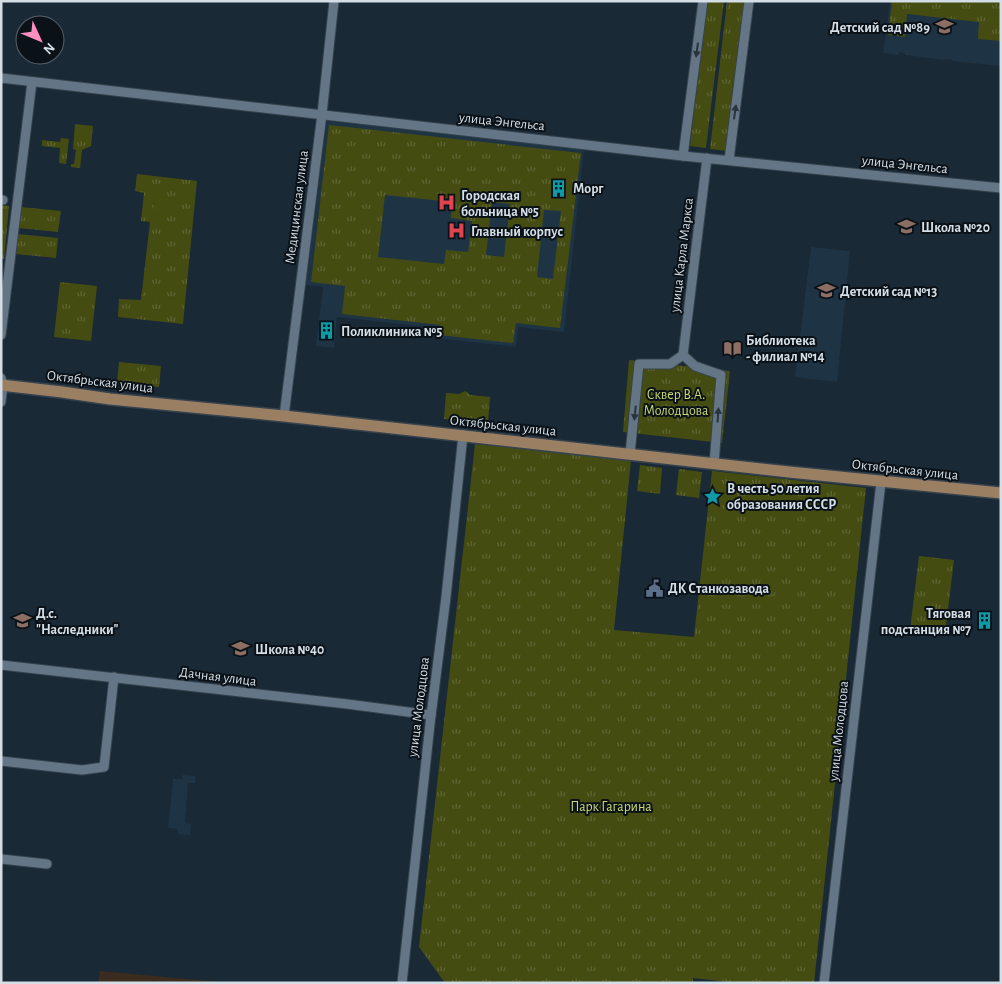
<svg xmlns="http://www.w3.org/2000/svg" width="1002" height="984" font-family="'Alegreya Sans',sans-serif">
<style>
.industrial{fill:#3a2c1f}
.built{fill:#1e3344}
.grass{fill:url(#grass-tufts);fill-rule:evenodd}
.pitch{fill:#454c11}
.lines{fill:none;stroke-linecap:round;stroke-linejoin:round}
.minor-casing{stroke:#36434d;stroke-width:11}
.major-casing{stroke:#36434d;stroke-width:14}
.minor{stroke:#647685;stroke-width:9}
.major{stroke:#9b7f63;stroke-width:11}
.oneway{fill:#2a343e}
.labels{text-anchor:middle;stroke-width:4;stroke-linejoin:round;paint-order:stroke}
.poi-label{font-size:14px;font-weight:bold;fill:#d4dee6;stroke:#0a1117;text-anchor:start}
.street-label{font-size:14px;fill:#d4dee6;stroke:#0a1117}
.park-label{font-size:14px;fill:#cad972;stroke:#0a1117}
</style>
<defs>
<pattern id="grass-tufts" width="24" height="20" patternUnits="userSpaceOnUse" patternTransform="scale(1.25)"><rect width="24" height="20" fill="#454c11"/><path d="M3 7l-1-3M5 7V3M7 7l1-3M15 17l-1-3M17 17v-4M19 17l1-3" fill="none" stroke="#5f6534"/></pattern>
</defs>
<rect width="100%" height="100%" fill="#192936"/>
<!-- industrial -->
<path class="industrial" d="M100,971L231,983H98Z"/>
<!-- built -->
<g class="built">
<path d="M890,1H1001V66L952,61V59H945V60L905,55V53L899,52V55L883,53Z"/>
<path d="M327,121L584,149L564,332L518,327L516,347L435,338L436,328L337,317L334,348L316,346L323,287L306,285Z"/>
<path d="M811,247L850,251L837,382L795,377Z"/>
<path d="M182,775L195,776V783H188L185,823L191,824L190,835L178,834V829L168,828L173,779H182Z"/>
</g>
<!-- grass -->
<g class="grass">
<path d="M707,1H724L706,148L690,146Z"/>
<path d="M727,1H746L728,151L710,149Z"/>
<path d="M892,1H1001V41L978,39L979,22L907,14L905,37L888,35Z"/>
<path d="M75,124L93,126L91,146L82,150L80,168L71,167V164H74L76,150L73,149Z"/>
<path d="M329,125L581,153L560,328L516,323L513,343L439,335L440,325L342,314L345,286L311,282ZM385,195L452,202L451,218L472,221L468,252L446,250L444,264L378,257ZM492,202L510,204L504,257L486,255ZM544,210L561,211L553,279L537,277Z"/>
<path d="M61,138L69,139L66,164L59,163L60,148L42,146V140L60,142Z"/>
<path d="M137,174L197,181L183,324L118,317L119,299L141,300L150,222L141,221L144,193L135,191Z"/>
<path d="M1,205L9,206L4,259H1Z"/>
<path d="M21,207L61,211L58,232L19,228Z"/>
<path d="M18,234L58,238L56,258L16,254Z"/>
<path d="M60,282L97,286L91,341L54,337Z"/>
<path d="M629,360L730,371L722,443L623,432Z"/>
<path d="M119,362L161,366L159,387L117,383Z"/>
<path d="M465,391L468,393L470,395L490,397L488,422L444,419L446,393L460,394L461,393Z"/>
<path d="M475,444L631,460L614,630L694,637L712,471L866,488L814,983H738L693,978V983H445L419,947Z"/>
<path d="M640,465L662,468L660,494L637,491Z"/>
<path d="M679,469L702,472L699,498L676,495Z"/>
<path d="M919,556L954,560L945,634L910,630Z"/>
</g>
<!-- pitch -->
<path class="pitch" d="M154,197L180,199L178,217L153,214Z"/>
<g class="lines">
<defs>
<g id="minor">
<path d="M1,78L683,156L1001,188"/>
<path d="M683,156L703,1"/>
<path d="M729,160L749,1"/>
<path d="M1,200H3"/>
<path d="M1,335L32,82"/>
<path d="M683,355L707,158"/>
<path d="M1,378L3,385L1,402"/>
<path d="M284,416L322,114L334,1"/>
<path d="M630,454L639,364H670L683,355L695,366L721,375L714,464"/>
<path d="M1,665L347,704L431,715"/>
<path d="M1,761L82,770L104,767L114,677"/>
<path d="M1,859L47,864"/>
<path d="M402,983L430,724L446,597L463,435"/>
<path d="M824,983L881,482"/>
</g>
<path id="major" d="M1,385L62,392L110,399L284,416L789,472L1001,493"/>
</defs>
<!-- minor casing -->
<use href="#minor" class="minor-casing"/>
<!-- major casing -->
<use href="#major" class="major-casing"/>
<!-- minor -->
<use href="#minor" class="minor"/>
<!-- major -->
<use href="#major" class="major"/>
</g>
<!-- one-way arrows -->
<defs><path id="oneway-solid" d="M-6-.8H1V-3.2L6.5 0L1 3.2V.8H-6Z" transform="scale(1.25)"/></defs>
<g class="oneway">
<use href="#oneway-solid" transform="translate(697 50) rotate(97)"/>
<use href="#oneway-solid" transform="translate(735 112) rotate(-82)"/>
<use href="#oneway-solid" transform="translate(635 413) rotate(96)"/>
<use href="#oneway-solid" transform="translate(718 415) rotate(-86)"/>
</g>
<!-- icons -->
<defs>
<symbol id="school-bare" viewBox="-9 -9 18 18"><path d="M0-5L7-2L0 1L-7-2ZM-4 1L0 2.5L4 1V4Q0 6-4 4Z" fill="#8d6e63" stroke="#0a1117" stroke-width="2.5" paint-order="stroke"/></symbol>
<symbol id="building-bare" viewBox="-9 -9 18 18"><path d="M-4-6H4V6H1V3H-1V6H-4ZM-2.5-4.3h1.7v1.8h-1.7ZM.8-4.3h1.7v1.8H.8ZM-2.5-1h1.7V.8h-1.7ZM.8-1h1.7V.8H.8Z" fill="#0f9aa8" stroke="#0a1117" stroke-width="2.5" paint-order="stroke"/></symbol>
<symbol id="hospital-bare" viewBox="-9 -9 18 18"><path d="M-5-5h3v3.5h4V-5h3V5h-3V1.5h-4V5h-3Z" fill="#e0444e" stroke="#0a1117" stroke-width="2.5" paint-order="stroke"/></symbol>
<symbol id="library-bare" viewBox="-9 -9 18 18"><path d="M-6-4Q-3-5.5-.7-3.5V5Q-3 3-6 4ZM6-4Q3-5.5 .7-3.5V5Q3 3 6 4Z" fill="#8d6e63" stroke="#0a1117" stroke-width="2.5" paint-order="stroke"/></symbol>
<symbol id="sight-bare" viewBox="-9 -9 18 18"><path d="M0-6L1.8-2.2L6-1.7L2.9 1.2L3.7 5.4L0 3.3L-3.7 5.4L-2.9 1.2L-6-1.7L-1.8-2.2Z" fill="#0f9aa8" stroke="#0a1117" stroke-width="2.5" paint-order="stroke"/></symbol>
<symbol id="civic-bare" viewBox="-9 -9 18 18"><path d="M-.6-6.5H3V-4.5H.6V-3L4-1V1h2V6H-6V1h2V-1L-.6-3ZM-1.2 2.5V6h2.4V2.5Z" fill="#5c6f8a" stroke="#0a1117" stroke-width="2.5" paint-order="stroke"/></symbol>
</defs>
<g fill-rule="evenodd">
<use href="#school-bare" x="932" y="14" width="25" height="25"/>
<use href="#building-bare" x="546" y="176" width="25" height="25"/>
<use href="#hospital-bare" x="434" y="190" width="25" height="25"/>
<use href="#school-bare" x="894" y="214" width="25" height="25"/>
<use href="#hospital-bare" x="444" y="218" width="25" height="25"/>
<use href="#school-bare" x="814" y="278" width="25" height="25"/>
<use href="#building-bare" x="314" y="318" width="25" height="25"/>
<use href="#library-bare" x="720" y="336" width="25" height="25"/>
<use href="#sight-bare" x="700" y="484" width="25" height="25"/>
<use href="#civic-bare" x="642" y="576" width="25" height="25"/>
<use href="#school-bare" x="10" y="608" width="25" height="25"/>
<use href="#building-bare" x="972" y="608" width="25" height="25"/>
<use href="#school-bare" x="228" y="636" width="25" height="25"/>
</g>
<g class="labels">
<!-- poi labels -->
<g class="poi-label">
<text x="930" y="32" text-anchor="end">Детский сад №89</text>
<text x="573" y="193">Морг</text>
<text x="461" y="200">Городская<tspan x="461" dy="16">больница №5</tspan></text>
<text x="921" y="232">Школа №20</text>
<text x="471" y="236">Главный корпус</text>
<text x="840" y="296">Детский сад №13</text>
<text x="341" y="336">Поликлиника №5</text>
<text x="746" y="345">Библиотека<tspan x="746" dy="16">- филиал №14</tspan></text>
<text x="727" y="493">В честь 50 летия<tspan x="727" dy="16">образования СССР</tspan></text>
<text x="668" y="593">ДК Станкозавода</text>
<text x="36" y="618">Д.с.<tspan x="36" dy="16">"Наследники"</tspan></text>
<text x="971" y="618" text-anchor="end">Тяговая<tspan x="971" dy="16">подстанция №7</tspan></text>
<text x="255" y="654">Школа №40</text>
</g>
<!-- street labels -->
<g class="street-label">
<text transform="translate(502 121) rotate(6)" y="5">улица Энгельса</text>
<text transform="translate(905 164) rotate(6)" y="5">улица Энгельса</text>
<text transform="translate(296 207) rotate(-83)" y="5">Медицинская улица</text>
<text transform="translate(681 255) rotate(-83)" y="5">улица Карла Маркса</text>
<text transform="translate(100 381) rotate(7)" y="5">Октябрьская улица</text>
<text transform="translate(503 425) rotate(6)" y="5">Октябрьская улица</text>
<text transform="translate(905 469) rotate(6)" y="5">Октябрьская улица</text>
<text transform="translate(218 676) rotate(7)" y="5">Дачная улица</text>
<text transform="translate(418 707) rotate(-83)" y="5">улица Молодцова</text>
<text transform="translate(838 731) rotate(-84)" y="5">улица Молодцова</text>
</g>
<!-- park labels -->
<g class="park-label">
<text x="676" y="399">Сквер В.А.<tspan x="676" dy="16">Молодцова</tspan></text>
<text x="611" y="811">Парк Гагарина</text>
</g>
</g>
<!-- border -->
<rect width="1002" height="984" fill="none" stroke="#d4dee6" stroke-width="5"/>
<!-- north arrow -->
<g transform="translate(40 40) rotate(134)"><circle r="24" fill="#0a1117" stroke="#5b636a"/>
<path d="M0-4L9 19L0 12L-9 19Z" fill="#fd8ebf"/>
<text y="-8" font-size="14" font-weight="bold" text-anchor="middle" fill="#d4dee6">N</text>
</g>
</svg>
